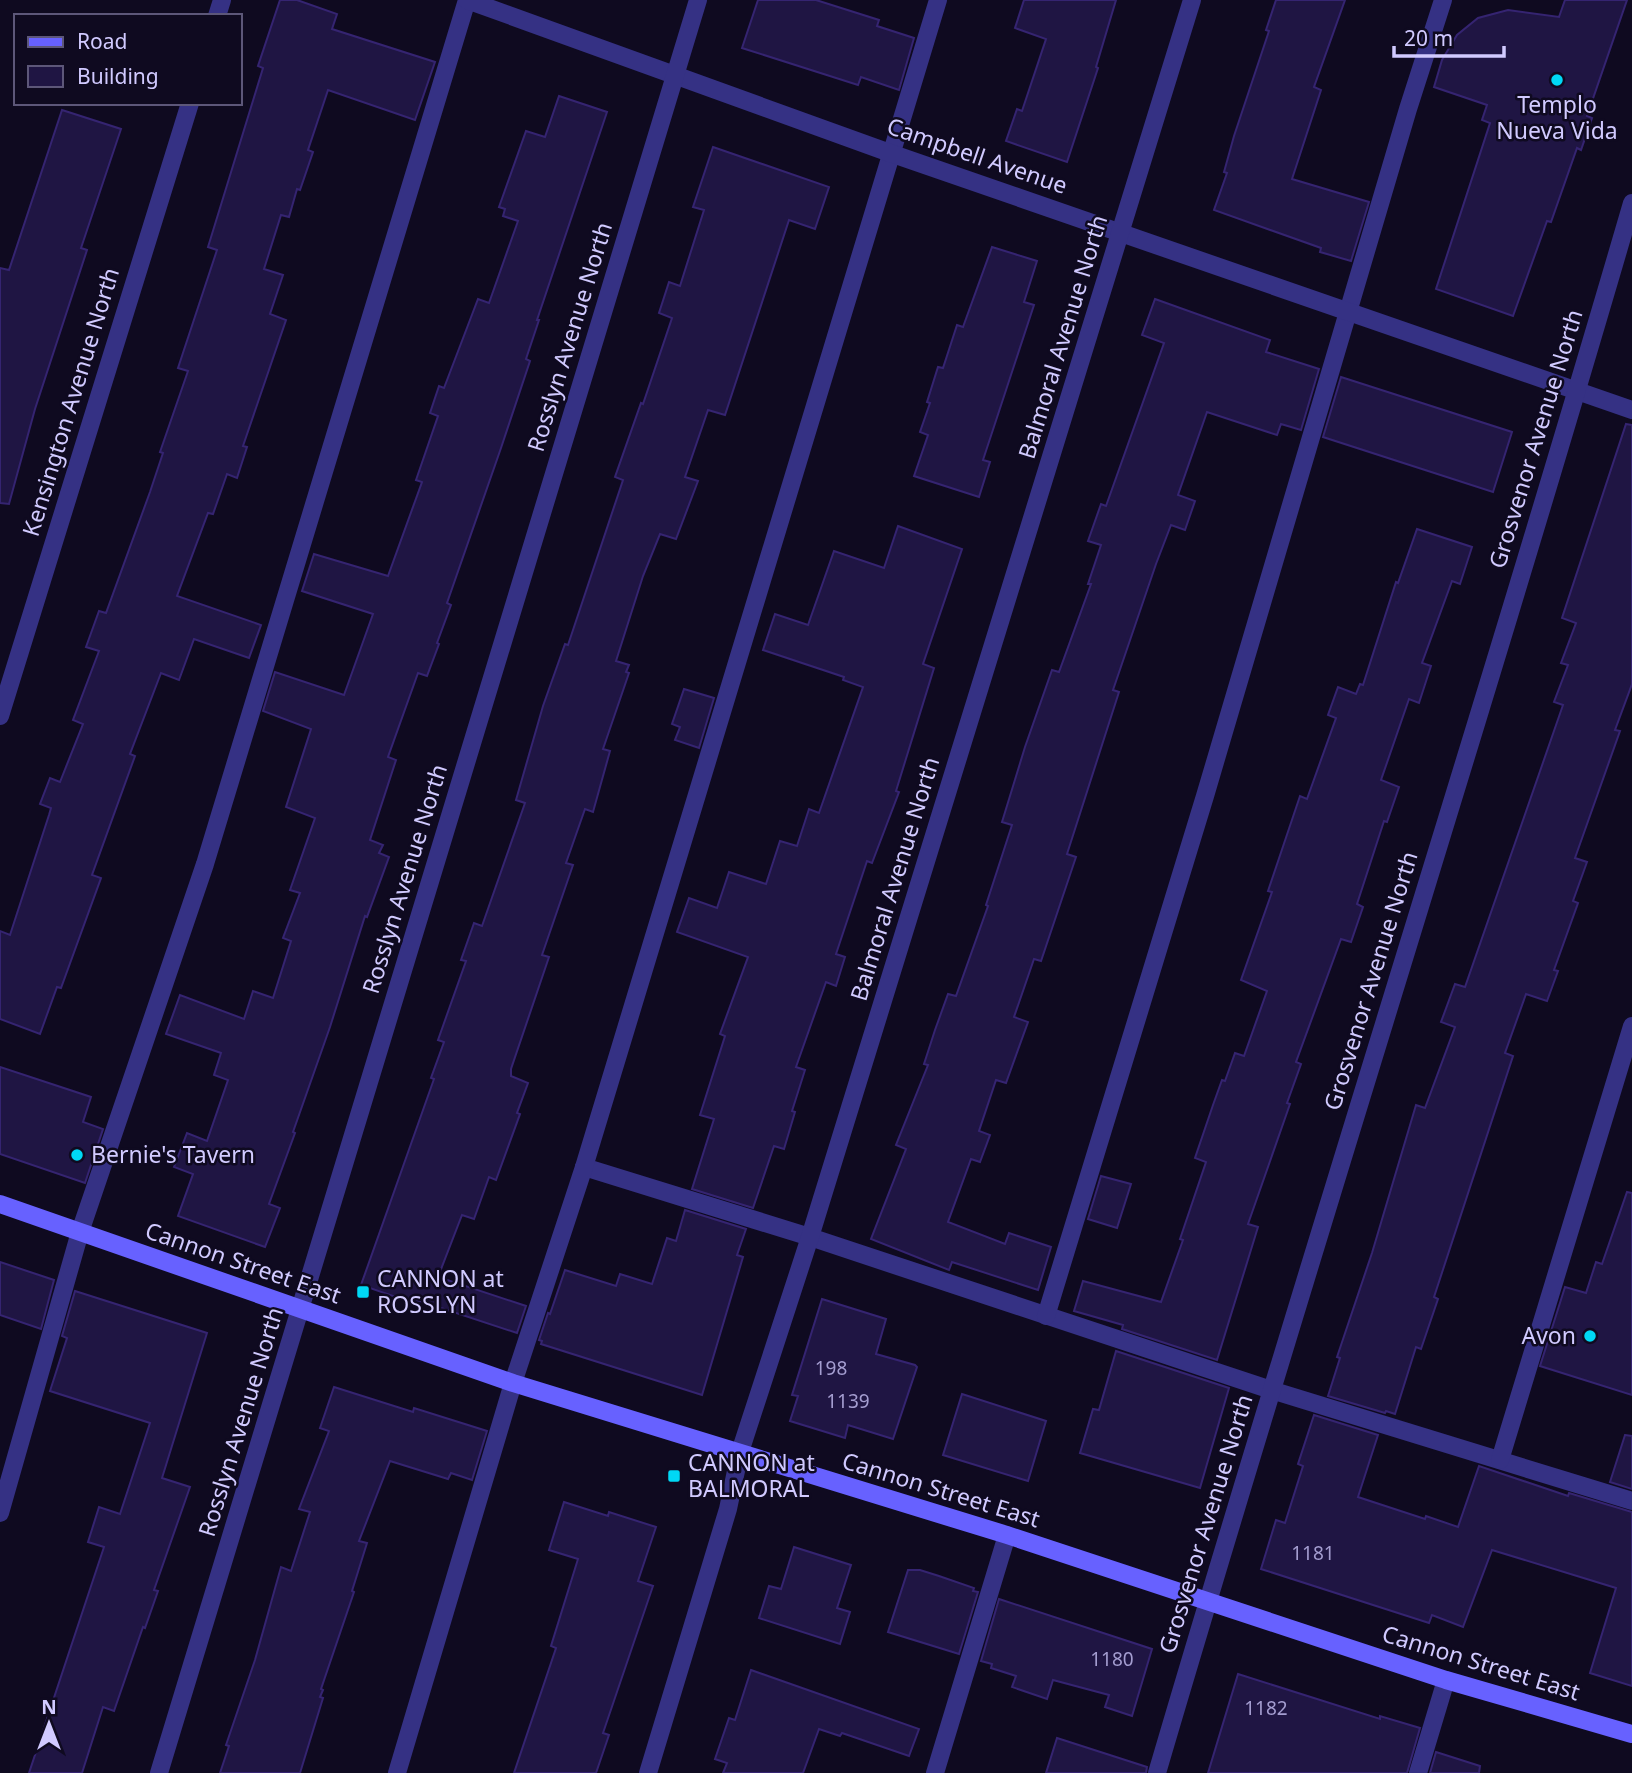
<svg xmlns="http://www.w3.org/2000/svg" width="1632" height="1773" viewBox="0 0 1632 1773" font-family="'Noto Sans',sans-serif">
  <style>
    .building { fill: #1f1543; stroke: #352471; stroke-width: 2 }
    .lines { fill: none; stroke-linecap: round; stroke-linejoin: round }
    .service { stroke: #353184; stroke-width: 18 }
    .minor { stroke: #353184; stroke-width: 18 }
    .secondary { stroke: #6761ff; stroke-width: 18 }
    .poi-dot { fill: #00d8f5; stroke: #0f0a20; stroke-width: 2.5 }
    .labels { text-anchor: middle; stroke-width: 5; stroke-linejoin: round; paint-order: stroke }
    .number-label { font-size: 19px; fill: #a49dd0 }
    .poi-label { font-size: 23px; fill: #d1caff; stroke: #0f0a20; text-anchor: start }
    .street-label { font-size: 23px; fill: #d1caff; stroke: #0f0a20 }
  </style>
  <rect width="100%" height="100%" fill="#0f0a20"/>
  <g class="building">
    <polygon points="280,0 297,0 337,14 332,29 435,62 415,120 328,90 308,150 313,152 300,190 297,189 289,217 281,215 264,269 283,275 270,314 286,320 243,446 247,447 237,478 227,474 213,514 208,513 177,596 261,625 249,658 194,639 179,680 161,673 130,754 135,756 92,875 101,878 61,988 57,987 40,1034 0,1019 0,931 10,935 49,815 51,808 40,804 50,778 60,782 83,724 73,720 99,651 86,647 99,611 106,613 150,492 163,453 160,452 188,371 178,368 217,250 208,247 263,68 258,66"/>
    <polygon points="758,0 816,0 879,20 877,26 914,38 899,90 861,77 858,85 742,48"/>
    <polygon points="1024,0 1116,0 1096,67 1098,68 1067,162 1006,141 1017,109 1022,111 1046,39 1015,28"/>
    <polygon points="1276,0 1345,0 1314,87 1321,90 1292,179 1369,202 1351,261 1320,252 1321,248 1214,210 1227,173 1224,172 1234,136 1269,31 1266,30"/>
    <polygon points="1565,0 1627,0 1587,116 1592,118 1581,150 1577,148 1551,222 1547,221 1513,316 1436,289 1490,123 1482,120 1487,105 1434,87 1442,60 1457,35 1478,18 1508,10 1559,17"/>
    <polygon points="559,96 607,112 537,320 539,320 526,359 530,361 501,448 447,603 451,605 437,643 439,644 427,676 418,673 388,757 396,760 370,840 383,845 379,853 389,857 367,917 365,916 330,1027 293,1132 295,1133 269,1204 280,1208 265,1247 178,1216 193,1174 174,1167 187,1133 207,1141 228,1080 214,1075 221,1053 166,1034 180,995 244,1019 253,991 273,998 291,941 283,938 300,893 290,890 315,818 286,807 311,729 263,711 275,672 344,695 373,614 302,591 314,554 388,576 422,482 416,480 438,416 430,413 439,386 444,388 478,299 489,303 518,221 503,216 505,209 499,207 526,131 545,137"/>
    <polygon points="62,110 121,129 81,248 87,250 35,409 9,504 0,503 0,268 9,270"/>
    <polygon points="713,147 829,187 815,229 789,220 725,415 708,410 685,477 698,481 676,539 660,534 643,576 616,661 629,665 626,672 629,673 603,749 610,751 593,812 585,809 566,863 573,865 542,955 549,957 511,1069 511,1076 528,1083 517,1113 520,1114 496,1180 489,1177 474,1219 462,1215 438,1277 526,1306 517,1333 417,1300 416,1304 361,1285 434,1079 431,1078 444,1042 438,1040 466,961 461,960 474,923 482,926 525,803 516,800 543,706 565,644 568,645 623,480 615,477 641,403 643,404 672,318 659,313 669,282 680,286 704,210 693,207"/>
    <polygon points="992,247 1037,261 1024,302 1034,305 983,460 990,462 979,497 914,476 928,435 920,432 930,403 927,402 938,367 943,368 957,325 963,327"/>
    <polygon points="1155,299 1270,340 1266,352 1319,369 1301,430 1281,424 1277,435 1207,412 1178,495 1195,501 1185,530 1171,525 1156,564 1113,690 1119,692 1067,854 1076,857 1041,961 1034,959 1014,1017 1028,1022 1006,1083 996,1080 979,1131 990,1135 980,1162 971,1159 948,1222 1005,1244 1009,1233 1051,1247 1038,1290 952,1262 949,1270 871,1239 906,1149 896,1145 928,1065 924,1064 935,1030 948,994 956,996 988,906 986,905 1012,825 1002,822 1025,747 1052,670 1059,672 1091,584 1088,584 1101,545 1088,541 1101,504 1106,506 1164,343 1142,335"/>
    <polygon points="1341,377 1512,432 1493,492 1323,437"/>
    <polygon points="1626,424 1632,425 1632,684 1615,730 1620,731 1575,858 1587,862 1573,901 1578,903 1554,970 1558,971 1547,1001 1526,994 1505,1053 1513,1056 1434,1297 1438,1299 1421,1349 1416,1347 1395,1414 1386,1411 1385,1413 1328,1396 1340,1358 1337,1357 1372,1253 1416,1105 1425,1108 1455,1027 1441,1022 1455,984 1465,987 1563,705 1554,702 1568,665 1561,663 1576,623 1562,618"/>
    <polygon points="898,526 962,549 923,664 934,668 896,791 899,792 872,863 867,861 836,954 845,957 836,986 826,982 796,1067 805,1070 792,1111 795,1112 784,1149 774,1146 753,1208 692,1189 714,1119 700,1115 725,1036 720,1034 748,957 677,932 689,898 717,908 729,872 766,884 780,841 797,846 809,809 819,813 863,687 843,680 844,677 763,650 775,614 808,625 834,551 884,568"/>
    <polygon points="1417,529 1472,547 1460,584 1452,581 1422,663 1431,666 1419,703 1409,699 1381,780 1399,787 1387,822 1384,821 1357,904 1363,907 1351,942 1341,939 1296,1062 1301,1064 1287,1103 1290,1104 1248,1224 1258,1227 1217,1360 1122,1329 1123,1325 1074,1311 1083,1281 1161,1302 1183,1240 1180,1239 1206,1162 1195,1158 1213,1105 1222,1080 1225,1081 1235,1053 1244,1056 1267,991 1241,980 1272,892 1268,891 1300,796 1307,799 1336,718 1328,715 1338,687 1356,694 1360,684 1363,685 1396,582 1398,583"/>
    <polygon points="684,689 714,698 699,748 675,740 680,727 672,724"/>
    <polygon points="0,1067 91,1097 83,1122 103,1129 85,1183 0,1154"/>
    <polygon points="1101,1176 1131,1184 1117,1228 1088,1219"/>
    <polygon points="1627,1192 1632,1193 1632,1395 1540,1366 1565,1287 1586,1293 1596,1262 1602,1264"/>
    <polygon points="685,1210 746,1229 737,1255 743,1257 702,1395 541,1344 542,1341 539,1340 548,1313 550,1314 565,1270 616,1286 620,1274 652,1284 667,1238 676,1241"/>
    <polygon points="0,1262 54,1280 41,1329 0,1315"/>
    <polygon points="75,1291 207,1333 162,1478 190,1487 154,1590 158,1591 145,1628 143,1627 114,1711 103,1707 82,1773 29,1773 104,1547 88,1542 99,1507 120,1514 150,1423 50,1391 67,1338 62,1336"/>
    <polygon points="822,1299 886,1319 876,1354 915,1365 917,1367 893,1439 848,1425 845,1438 790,1421 798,1396 792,1395"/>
    <polygon points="1116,1351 1229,1388 1200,1488 1080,1453 1093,1409 1099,1410"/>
    <polygon points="334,1387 413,1412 414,1408 487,1431 472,1480 451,1473 448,1479 390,1461 359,1541 367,1543 352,1591 354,1592 321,1689 323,1690 320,1697 323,1698 300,1773 220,1773 229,1746 226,1745 255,1660 281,1567 291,1571 310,1512 299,1509 329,1431 320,1428"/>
    <polygon points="962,1394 1046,1421 1028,1481 943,1455"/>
    <polygon points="1314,1415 1378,1435 1358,1497 1425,1519 1426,1516 1458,1527 1479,1466 1568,1496 1569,1493 1632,1512 1632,1686 1590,1673 1616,1588 1492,1550 1463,1627 1432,1615 1429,1623 1261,1569 1276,1520 1285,1523 1303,1466 1298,1464"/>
    <polygon points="1625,1435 1632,1436 1632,1489 1610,1482"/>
    <polygon points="564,1502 608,1516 609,1512 656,1527 638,1581 653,1586 603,1733 609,1735 596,1773 514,1773 556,1648 551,1646 578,1559 549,1550"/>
    <polygon points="794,1547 851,1565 837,1608 850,1612 840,1644 759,1618 769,1586 781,1589"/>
    <polygon points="908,1570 920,1570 939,1576 974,1588 973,1591 978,1592 959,1654 888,1632"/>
    <polygon points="999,1599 1152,1649 1132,1716 1105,1707 1109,1695 1053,1680 1047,1699 1012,1687 1016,1676 991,1668 992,1664 981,1661"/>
    <polygon points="751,1670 919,1729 909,1756 842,1733 840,1736 819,1729 803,1773 723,1773 727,1763 715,1759 729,1718 735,1720"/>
    <polygon points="1238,1674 1380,1719 1380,1716 1420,1728 1407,1773 1208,1773"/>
    <polygon points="1057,1738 1147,1767 1146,1773 1046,1773"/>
    <polygon points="1436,1752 1480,1766 1479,1773 1430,1773"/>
  </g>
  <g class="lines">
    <g class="service">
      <polyline points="584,1167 810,1237 1271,1390 1632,1501"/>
      <polyline points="1046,1316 1205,796 1408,109 1443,0"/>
      <polyline points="1500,1460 1632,1026"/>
      <polyline points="0,1513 80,1232 205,864 467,0"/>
      <polyline points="397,1773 513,1383 584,1167 938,0"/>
      <polyline points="935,1773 1007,1535"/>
      <polyline points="1418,1773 1446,1680"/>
    </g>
    <g class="minor">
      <polyline points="467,0 890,153 1632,410"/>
      <polyline points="217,16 222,0"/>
      <polyline points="0,716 190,103"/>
      <polyline points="159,1773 698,0"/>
      <polyline points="648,1773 728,1509 740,1452 810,1237 1192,0"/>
      <path d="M1157,1773c154,-524 322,-1045 475,-1570"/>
    </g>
    <polyline class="secondary" points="0,1204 513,1383 1007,1535 1446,1680 1632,1734"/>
  </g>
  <g class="poi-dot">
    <circle cx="1557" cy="80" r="7"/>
    <circle cx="77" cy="1155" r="7"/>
    <rect x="356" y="1285" width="14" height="14" rx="3.5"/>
    <circle cx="1590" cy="1336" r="7"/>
    <rect x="667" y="1469" width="14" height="14" rx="3.5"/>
  </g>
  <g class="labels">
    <g class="number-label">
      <text x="831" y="1375">198</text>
      <text x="848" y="1408">1139</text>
      <text x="1313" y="1560">1181</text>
      <text x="1112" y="1666">1180</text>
      <text x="1266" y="1715">1182</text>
    </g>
    <g class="poi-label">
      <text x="1557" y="113" text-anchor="middle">Templo<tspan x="1557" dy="26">Nueva Vida</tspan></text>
      <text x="91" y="1163">Bernie's Tavern</text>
      <text x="377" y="1287">CANNON at<tspan x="377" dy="26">ROSSLYN</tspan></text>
      <text x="1576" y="1344" text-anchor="end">Avon</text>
      <text x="688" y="1471">CANNON at<tspan x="688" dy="26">BALMORAL</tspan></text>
    </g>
    <g class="street-label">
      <text transform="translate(977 156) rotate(19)" y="8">Campbell Avenue</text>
      <text transform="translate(570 337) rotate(-73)" y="8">Rosslyn Avenue North</text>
      <text transform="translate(1063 337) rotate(-73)" y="8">Balmoral Avenue North</text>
      <text transform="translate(71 402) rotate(-73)" y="8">Kensington Avenue North</text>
      <text transform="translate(1536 439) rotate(-73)" y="8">Grosvenor Avenue North</text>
      <text transform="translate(405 879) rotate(-73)" y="8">Rosslyn Avenue North</text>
      <text transform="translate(895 879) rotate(-73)" y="8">Balmoral Avenue North</text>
      <text transform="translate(1371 981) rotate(-73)" y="8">Grosvenor Avenue North</text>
      <text transform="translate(243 1263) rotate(19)" y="8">Cannon Street East</text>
      <text transform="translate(241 1422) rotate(-73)" y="8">Rosslyn Avenue North</text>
      <text transform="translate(941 1490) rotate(17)" y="8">Cannon Street East</text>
      <text transform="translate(1206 1524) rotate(-73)" y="8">Grosvenor Avenue North</text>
      <text transform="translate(1481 1663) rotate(17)" y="8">Cannon Street East</text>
    </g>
  </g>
  <rect x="14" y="14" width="228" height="91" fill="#0f0a20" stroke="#5d5779" stroke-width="2"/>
  <rect x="28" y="37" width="35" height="10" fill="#6761ff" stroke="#5d5779" stroke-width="2"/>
  <text x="77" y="49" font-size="21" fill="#d1caff">Road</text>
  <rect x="28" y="66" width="35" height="21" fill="#1f1543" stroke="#5d5779" stroke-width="2"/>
  <text x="77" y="84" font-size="21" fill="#d1caff">Building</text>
  <g transform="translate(49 1724)" stroke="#0f0a20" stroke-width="5" paint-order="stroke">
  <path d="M0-5L12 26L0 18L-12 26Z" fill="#d1caff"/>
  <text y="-10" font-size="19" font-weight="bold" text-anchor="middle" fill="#d1caff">N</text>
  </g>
  <path d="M1394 46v10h110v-10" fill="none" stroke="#d1caff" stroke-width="3.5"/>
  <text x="1404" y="46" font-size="21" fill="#d1caff" stroke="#0f0a20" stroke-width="5" paint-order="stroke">20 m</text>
</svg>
